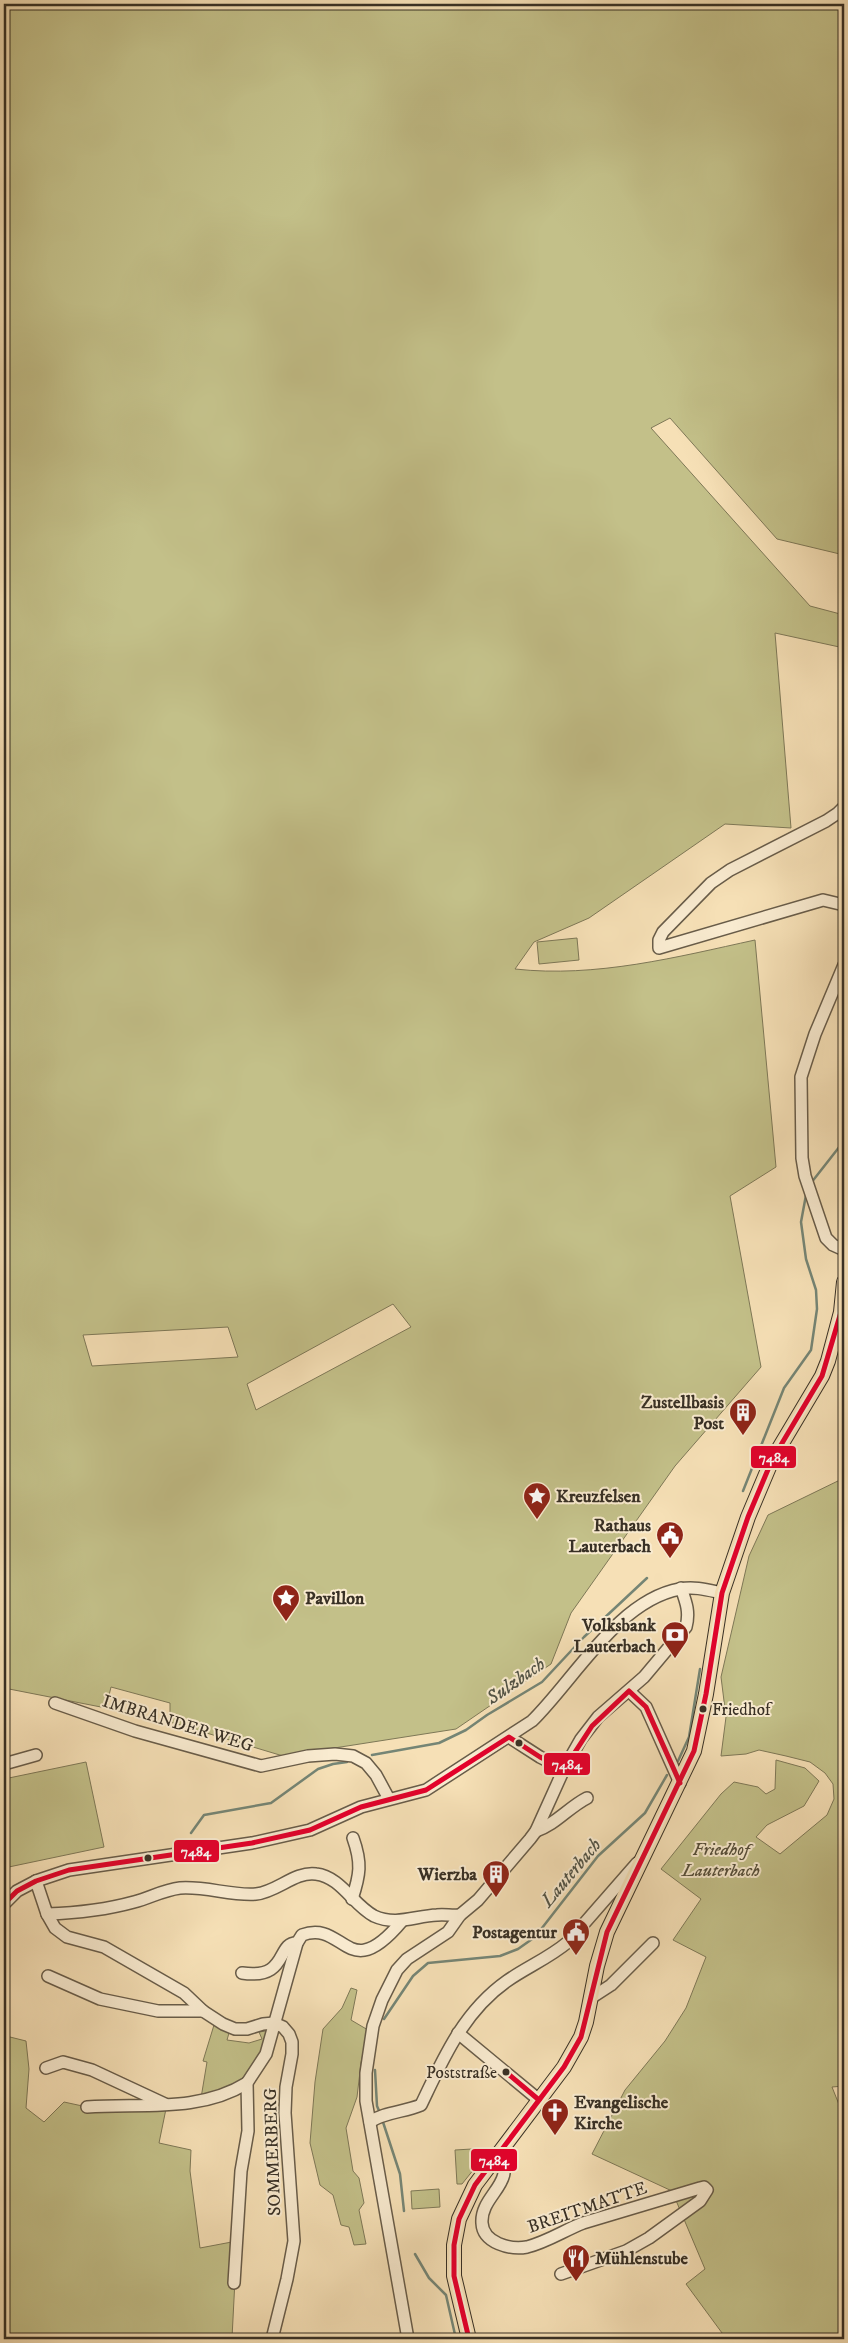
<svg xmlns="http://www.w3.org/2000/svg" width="848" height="2343" viewBox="0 0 848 2343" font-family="'IM FELL DW Pica',serif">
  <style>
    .green { fill: #c3c089; stroke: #7e7857; fill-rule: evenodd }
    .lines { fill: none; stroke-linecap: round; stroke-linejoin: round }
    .stream { stroke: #758575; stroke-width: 2.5 }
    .minor-casing { stroke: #685c49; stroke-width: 14 }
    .major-casing { stroke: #383025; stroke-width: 16 }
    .minor { stroke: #f9ebd0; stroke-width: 11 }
    .major { stroke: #f6e0b6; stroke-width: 14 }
    .bus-1-casing { stroke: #f9ebd0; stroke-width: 9 }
    .bus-1 { stroke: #e4002b; stroke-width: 5 }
    .bus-dot { fill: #383025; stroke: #f9ebd0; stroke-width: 2 }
    .labels { text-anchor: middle; stroke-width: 4; stroke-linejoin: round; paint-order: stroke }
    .bus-label { font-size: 17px; fill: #383025; stroke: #f9ebd0; text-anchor: start }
    .poi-label { font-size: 18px; font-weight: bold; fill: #383025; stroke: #f9ebd0; text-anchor: end }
    .street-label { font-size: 18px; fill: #383025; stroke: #f9ebd0 }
    .park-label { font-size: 18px; font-style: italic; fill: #544d39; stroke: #f9ebd0 }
    .water-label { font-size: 19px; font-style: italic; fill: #515346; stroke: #f9ebd0 }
    .line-badge { stroke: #f9ebd0; stroke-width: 2 }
    .badge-label { font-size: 14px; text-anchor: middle; font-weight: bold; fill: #fff }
  </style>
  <rect width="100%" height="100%" fill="#f6e0b6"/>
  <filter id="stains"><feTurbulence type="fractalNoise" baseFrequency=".004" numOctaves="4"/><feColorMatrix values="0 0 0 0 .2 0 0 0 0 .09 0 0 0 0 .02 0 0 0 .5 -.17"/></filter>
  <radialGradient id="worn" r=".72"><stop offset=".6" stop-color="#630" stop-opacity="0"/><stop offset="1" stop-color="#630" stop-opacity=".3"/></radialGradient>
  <g class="green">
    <path d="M4,4h840v551l-67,-16 -107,-121 -19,10 159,178 34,9v33l-69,-15 16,195 -66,-4 -136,94 -55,24 -19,27c81,9 162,-12 240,-29l21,227 -46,29 31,171 -86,99 -104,147 -20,51 -95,65 -173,27 -113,-34v-19l-59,-16 -5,21 -102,-20zM393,1304l18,23 -155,83 -9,-26zM228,1327l10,30 -146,9 -9,-31z"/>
    <polygon points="577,938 579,960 539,964 537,942"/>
    <polygon points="844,1478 844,2086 832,2087 844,2117 844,2339 723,2339 725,2337 686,2284 705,2269 672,2191 592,2154 625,2090 665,2041 686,2008 706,1957 673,1940 701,1899 661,1869 721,1794 734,1782 758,1787 766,1794 775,1789 776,1760 805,1768 819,1781 804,1806 767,1825 756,1837 780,1854 827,1815 834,1799 833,1784 825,1773 810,1762 786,1756 759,1750 746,1754 721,1756 726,1717 721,1677 749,1556 768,1515"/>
    <polygon points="86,1762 104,1847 4,1868 4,1779"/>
    <polygon points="4,1946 6,1950 6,2036 26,2041 29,2069 26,2108 44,2122 64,2102 87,2107 167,2104 159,2143 191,2150 190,2171 200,2248 237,2241 232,2338 263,2339 16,2339 14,2336 4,2339"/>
    <polygon points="351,1988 357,1990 351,2020 368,2030 361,2063 357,2097 346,2128 353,2171 359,2178 364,2203 359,2210 366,2244 354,2245 349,2227 341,2225 333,2195 320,2185 310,2143 315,2082 323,2029 342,2008"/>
    <polygon points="214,2025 229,2033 227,2040 249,2043 262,2039 259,2032 266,2031 266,2044 243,2084 201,2098 207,2062 203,2061"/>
    <polygon points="472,2149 474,2169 462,2184 457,2184 455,2150"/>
    <polygon points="439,2189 440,2207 412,2209 411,2191"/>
  </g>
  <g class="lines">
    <g class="stream">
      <polyline points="844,1042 840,1062 844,1084"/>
      <polyline points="811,1183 840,1146 844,1132"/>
      <polyline points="743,1491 784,1388 811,1350 817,1309 816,1290 806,1259 801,1222 806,1195"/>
      <polyline points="372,1755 439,1743 466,1730 487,1715 542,1682 584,1637 647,1578"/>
      <polyline points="678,1761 689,1737 700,1669"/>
      <polyline points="191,1833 204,1815 271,1803 318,1769 333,1764 347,1762"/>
      <polyline points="384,2019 413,1976 428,1963 500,1956 518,1949 535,1937 598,1856 645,1813 667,1775"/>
      <polyline points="375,2070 377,2106 380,2113"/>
      <polyline points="382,2119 400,2174 404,2211"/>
      <polyline points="415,2254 429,2278 446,2295 456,2339"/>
    </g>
    <g class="minor-casing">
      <g id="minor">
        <polyline points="844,807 838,813 826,821 730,870 711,883 663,932 659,940 659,948 823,900 844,905"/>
        <polyline points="844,965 815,1034 801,1077 802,1158 805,1176 826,1238 833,1245 844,1250"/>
        <polyline points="834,1346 844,1338"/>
        <polyline points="629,1691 646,1707 680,1783"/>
        <polyline points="55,1703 135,1731 261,1766 308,1756 335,1754 353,1756 366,1763 376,1775 389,1799"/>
        <polyline points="509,1737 540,1757 564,1769"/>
        <polyline points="4,1764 36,1755"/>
        <path d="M536,1831c19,-6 33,-24 51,-33"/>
        <path d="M36,1881l11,33c30,-1 58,-4 87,-12 16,-4 29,-12 46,-14 26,-2 51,8 76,6 21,-2 39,-23 60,-20 25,3 37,31 58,42 22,10 41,0 63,-1 8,-1 15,1 23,0"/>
        <path d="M352,1899c8,-24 10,-36 1,-61"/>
        <path d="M4,1904l13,-13 19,-10 33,-11 183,-27 58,-13 51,-23 65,-17 106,-69c42,-41 86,-121 148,-132 14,-3 28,1 42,4"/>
        <polyline points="47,1914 55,1928 67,1937 104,1947 184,1993 203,2011 223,2024 235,2029 247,2029 263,2024 274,2023 283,2027 289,2034 292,2042 292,2054 286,2087 285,2113 294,2241 287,2279 272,2339"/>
        <path d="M242,1973c47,7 34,-31 55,-30"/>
        <polyline points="48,1976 100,1999 158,2011 203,2011"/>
        <polyline points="591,1998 611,1985 653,1943"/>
        <polyline points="458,2033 539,2100"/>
        <polyline points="46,2068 63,2062 92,2070 165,2104"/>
        <path d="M87,2107c53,-4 112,6 160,-24"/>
        <path d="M370,2122c14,-10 35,-10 51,-17 22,-46 42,-93 86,-124 20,-14 42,-23 61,-39l69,-79"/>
        <path d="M498,2154c21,28 -18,41 -16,69 1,20 28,27 45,24 20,-5 38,-17 56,-24 39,-12 78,-23 117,-35l4,-1 3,3 -7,11 -51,37 -23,13 -65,23"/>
        <path d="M234,2283l7,-112 7,-40 -1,-48 19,-29 31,-111 5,-8c43,-16 45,52 100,-14"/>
        <path d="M408,2339l-42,-238v-28l7,-47 9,-26 15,-30 10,-11 41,-27 12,-17 18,-15 52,-61 6,-8 28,-62 17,-30 17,-22 46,-40 42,-50c4,-15 0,-25 -5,-39"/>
      </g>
    </g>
    <g class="major-casing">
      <polyline id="major" points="469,2339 454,2276 454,2245 459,2219 475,2185 564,2067 581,2037 586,2022 597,1966 607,1932 694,1751 706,1694 722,1593 748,1517 772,1460 822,1376 828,1361 841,1312 844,1282"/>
    </g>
    <use href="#minor" class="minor"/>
    <use href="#major" class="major"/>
    <g class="bus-1-casing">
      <g id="bus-1">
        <polyline points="4,1904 17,1891 36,1881 69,1870 252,1843 310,1830 361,1807 426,1790 509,1737 540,1757 564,1769 592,1726 629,1691 646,1707 680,1783"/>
        <polyline points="506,2072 539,2100"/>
        <polyline points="469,2339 454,2276 454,2245 459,2219 475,2185 564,2067 581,2037 607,1932 694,1751 706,1694 722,1593 748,1517 772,1460 822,1376 841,1312 844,1282"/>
      </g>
    </g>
    <use href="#bus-1" class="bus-1"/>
  </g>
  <defs>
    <g id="building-pin" transform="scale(1.4375)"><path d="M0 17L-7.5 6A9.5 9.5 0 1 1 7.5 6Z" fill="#8f2418" stroke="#f9ebd0"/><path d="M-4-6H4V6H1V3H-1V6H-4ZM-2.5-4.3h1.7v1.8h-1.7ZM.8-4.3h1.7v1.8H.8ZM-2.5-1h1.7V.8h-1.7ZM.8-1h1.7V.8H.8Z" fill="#fff"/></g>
    <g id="sight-pin" transform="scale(1.4375)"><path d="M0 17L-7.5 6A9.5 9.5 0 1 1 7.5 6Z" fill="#8f2418" stroke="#f9ebd0"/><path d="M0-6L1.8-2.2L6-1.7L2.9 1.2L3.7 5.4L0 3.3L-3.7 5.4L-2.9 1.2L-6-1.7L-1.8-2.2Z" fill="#fff"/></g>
    <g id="civic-pin" transform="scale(1.4375)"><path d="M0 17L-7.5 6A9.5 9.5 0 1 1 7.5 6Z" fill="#8f2418" stroke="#f9ebd0"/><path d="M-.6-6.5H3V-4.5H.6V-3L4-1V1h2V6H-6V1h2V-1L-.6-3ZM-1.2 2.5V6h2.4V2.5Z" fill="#fff"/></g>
    <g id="bank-pin" transform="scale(1.4375)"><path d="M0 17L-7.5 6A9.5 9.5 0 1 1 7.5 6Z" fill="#8f2418" stroke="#f9ebd0"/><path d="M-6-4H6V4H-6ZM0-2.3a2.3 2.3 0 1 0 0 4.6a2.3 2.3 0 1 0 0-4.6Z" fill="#fff"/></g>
    <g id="church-pin" transform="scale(1.4375)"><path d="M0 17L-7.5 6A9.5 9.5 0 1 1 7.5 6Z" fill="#8f2418" stroke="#f9ebd0"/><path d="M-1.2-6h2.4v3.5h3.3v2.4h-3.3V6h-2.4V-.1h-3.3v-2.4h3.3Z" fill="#fff"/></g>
    <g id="restaurant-pin" transform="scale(1.4375)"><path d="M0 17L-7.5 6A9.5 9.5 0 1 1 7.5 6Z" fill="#8f2418" stroke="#f9ebd0"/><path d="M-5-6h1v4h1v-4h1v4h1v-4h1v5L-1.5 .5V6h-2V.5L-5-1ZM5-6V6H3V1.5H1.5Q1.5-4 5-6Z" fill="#fff"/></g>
  </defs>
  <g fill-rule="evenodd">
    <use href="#building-pin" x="743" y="1412"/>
    <use href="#sight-pin" x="537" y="1496"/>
    <use href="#civic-pin" x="670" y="1535"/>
    <use href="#sight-pin" x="286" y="1598"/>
    <use href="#bank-pin" x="675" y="1635"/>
    <use href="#building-pin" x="496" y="1874"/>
    <use href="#civic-pin" x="576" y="1932"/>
    <use href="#church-pin" x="555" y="2112"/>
    <use href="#restaurant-pin" x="576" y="2258"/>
  </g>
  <g class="bus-dot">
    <circle cx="703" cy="1709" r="4.5"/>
    <circle cx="519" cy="1743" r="4.5"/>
    <circle cx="148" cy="1858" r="4.5"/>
    <circle cx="506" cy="2072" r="4.5"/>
  </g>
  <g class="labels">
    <g class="bus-label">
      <text x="712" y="1715">Friedhof</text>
      <text x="497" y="2078" text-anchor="end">Poststraße</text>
    </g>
    <g class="poi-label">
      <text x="724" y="1408">Zustellbasis<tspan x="724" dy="21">Post</tspan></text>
      <text x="556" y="1502" text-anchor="start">Kreuzfelsen</text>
      <text x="651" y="1531">Rathaus<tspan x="651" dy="21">Lauterbach</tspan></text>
      <text x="305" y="1604" text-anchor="start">Pavillon</text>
      <text x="656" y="1631">Volksbank<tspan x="656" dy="21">Lauterbach</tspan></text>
      <text x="477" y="1880">Wierzba</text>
      <text x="557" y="1938">Postagentur</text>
      <text x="574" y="2108" text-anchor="start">Evangelische<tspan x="574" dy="21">Kirche</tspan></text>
      <text x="595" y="2264" text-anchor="start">Mühlenstube</text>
    </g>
    <g class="street-label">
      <text transform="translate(178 1723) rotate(17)" y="6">IMBRANDER WEG</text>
      <text transform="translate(272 2152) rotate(-92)" y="6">SOMMERBERG</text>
      <text transform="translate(587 2207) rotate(-19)" y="6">BREITMATTE</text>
    </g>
    <g class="park-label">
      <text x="721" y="1855">Friedhof<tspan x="721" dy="21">Lauterbach</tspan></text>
    </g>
    <g class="water-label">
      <text transform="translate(515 1680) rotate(-35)" y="7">Sulzbach</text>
      <text transform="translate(570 1872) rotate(-50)" y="7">Lauterbach</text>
    </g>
  </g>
  <g class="line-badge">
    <rect x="750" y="1445" width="47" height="24" rx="5" fill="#e4002b"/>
    <rect x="543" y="1752" width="48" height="24" rx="5" fill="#e4002b"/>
    <rect x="173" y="1839" width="47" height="24" rx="5" fill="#e4002b"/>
    <rect x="470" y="2148" width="48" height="24" rx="5" fill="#e4002b"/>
  </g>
  <g class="badge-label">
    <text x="774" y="1462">7484</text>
    <text x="567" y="1769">7484</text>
    <text x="196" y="1856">7484</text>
    <text x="494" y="2165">7484</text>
  </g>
  <rect width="848" height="2343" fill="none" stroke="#f6e0b6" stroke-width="20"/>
  <rect x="5" y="5" width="838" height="2333" fill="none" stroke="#383025" stroke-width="2.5"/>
  <rect x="10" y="10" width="828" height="2323" fill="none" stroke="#383025"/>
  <rect width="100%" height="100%" filter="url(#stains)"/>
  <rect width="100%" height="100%" fill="url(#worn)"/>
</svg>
